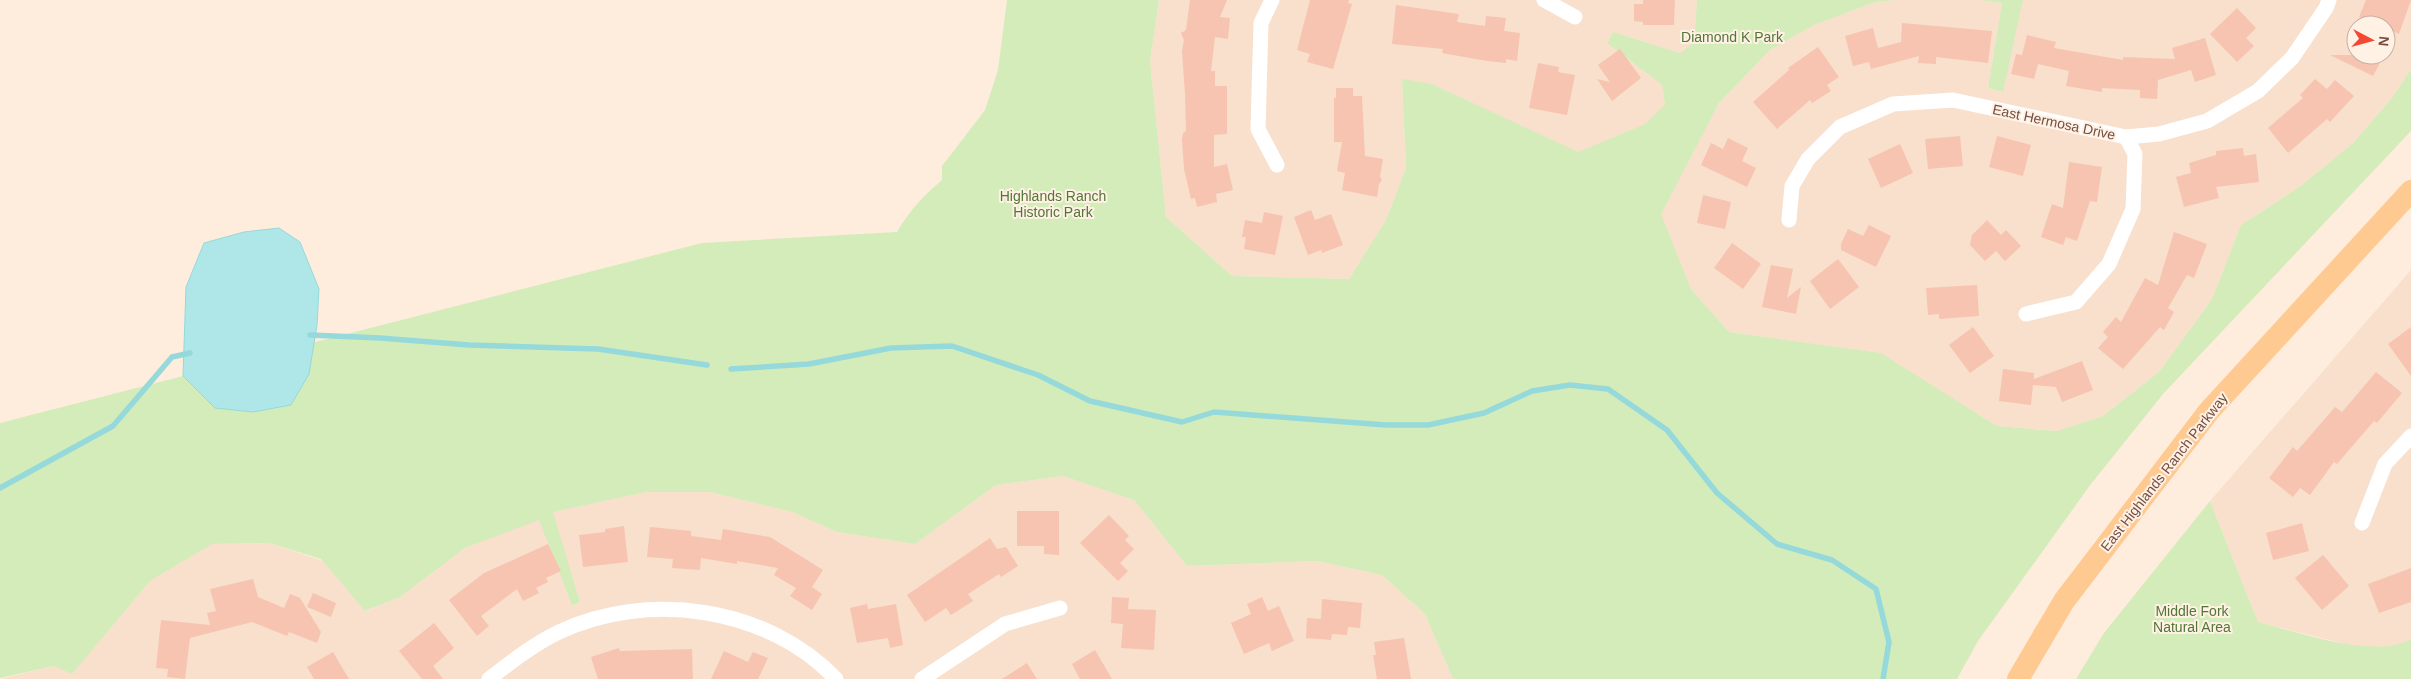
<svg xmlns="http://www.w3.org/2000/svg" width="2411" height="679" viewBox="0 0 2411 679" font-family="Arial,sans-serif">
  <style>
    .residential { fill: #f8e0cd; fill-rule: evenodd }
    .green { fill: #d4ecba }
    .water { fill: #afe7e9; stroke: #95d9db }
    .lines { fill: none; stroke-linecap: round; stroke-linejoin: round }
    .stream { stroke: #95d9db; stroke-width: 5.5 }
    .building { fill: #f6c4b1 }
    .street { stroke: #fff; stroke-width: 15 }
    .primary { stroke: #ffc992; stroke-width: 22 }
    .labels { text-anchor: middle; stroke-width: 4; stroke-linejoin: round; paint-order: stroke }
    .park-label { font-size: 14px; fill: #527638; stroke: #fff1e4 }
    .street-label { font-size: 14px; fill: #754f43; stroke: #fff1e4 }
  </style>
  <rect width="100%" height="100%" fill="#feeddc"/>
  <g class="residential">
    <polygon points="1159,0 1697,0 1694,42 1680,53 1613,32 1607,43 1662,85 1665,104 1645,124 1578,153 1432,84 1402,80 1406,168 1386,220 1349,279 1232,276 1166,217 1150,61"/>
    <path d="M1897,0h82l23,3 -14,85 14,4 21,-92h388v69l-19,29 -39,45 -51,42 -61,40 -29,74 -52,72 -57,45 -45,15 -61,-5 -117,-73 -151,-21 -38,-43 -31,-75 59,-111 51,-53 44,-25 61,-23zM2356,25h30v30h-30z"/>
    <polygon points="2411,270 2411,639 2401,645 2361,648 2258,622 2210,501"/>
    <polygon points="1063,476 1134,500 1187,566 1317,561 1382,575 1425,614 1453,679 0,679 54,666 72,673 150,581 211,544 269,543 323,561 366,611 400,597 465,548 539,519 572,606 580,602 552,512 646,492 710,492 792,512 837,532 915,544 996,485"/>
  </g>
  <g class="green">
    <path d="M1007,0h152l-9,61 16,156 66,59 117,3 37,-59 20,-52 -4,-89 30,5 146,68 67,-28 20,-20 -3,-19 -55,-42 6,-11 67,21 14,-11 3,-42h200l-22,2 -61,23 -44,25 -51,53 -58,111 30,75 38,43 152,21 116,73 60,5 46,-15 57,-45 52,-72 29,-74 61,-40 51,-42 39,-45 19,-29v62l-248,263 -72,90 -113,157 -21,38h-504l-28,-65 -43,-39 -65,-14 -130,5 -53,-66 -71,-24 -67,9 -81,59 -78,-12 -45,-20 -82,-20h-64l-93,20 27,90 -8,4 -33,-86 -74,28 -65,49 -35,14 -44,-52 -52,-16 -57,1 -62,37 -78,93 -18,-8 -54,12v-255l702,-180 195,-11c12,-21 27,-37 45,-52v-14l43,-56 13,-40z"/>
    <polygon points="1979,0 2023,0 2003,92 1988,88 2002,3"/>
    <path d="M2210,501l48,121c41,10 115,38 153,17v40h-335l28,-46z"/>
  </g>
  <polygon class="water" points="279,228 300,242 319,289 317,325 309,374 291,405 253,412 215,408 183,376 186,287 204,243 244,232"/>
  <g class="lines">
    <g class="stream">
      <polyline points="310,335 380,338 469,345 598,349 707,365"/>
      <polyline points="731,369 809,364 891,348 952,346 1038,375 1090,401 1182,422 1214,412 1386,425 1428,425 1484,413 1532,391 1570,385 1608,389 1667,430 1717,493 1777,544 1832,560 1876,589 1889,642 1883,679"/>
      <polyline points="0,488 113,426 172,357 190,353"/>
    </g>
  </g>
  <g class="building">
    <polygon points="1190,0 1227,0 1220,17 1230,18 1228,39 1215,37 1211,71 1215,71 1215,86 1227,86 1227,134 1214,135 1214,167 1227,164 1233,190 1216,194 1217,202 1197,207 1195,198 1191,199 1184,169 1182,140 1183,133 1186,131 1185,94 1182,51 1184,40 1181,33 1186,30"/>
    <polygon points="1310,0 1349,0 1348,3 1352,4 1333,69 1307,62 1310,54 1297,50"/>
    <polygon points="1643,0 1675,0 1674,25 1643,25 1643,22 1634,21 1634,4 1643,4"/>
    <polygon points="2366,0 2411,0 2399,34 2386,28 2386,25 2378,25 2359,17"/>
    <polygon points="1396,5 1459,14 1457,22 1485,26 1486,16 1506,18 1504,31 1520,33 1517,61 1506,59 1506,63 1487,61 1442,53 1443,49 1392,44"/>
    <polygon points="2237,8 2256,28 2246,38 2254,46 2237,62 2210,34"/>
    <polygon points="1902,23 1992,31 1988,63 1936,57 1936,64 1918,63 1919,56 1871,69 1869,62 1853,66 1845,36 1873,28 1878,48 1901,42"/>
    <polygon points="2027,35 2056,42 2054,48 2123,60 2123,57 2175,59 2172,48 2205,38 2216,75 2195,82 2191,70 2158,80 2157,99 2140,98 2140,90 2102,88 2102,92 2066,86 2069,71 2038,64 2034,79 2011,74 2016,54 2022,55"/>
    <polygon points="1818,47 1839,77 1827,85 1831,91 1812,103 1810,100 1777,129 1753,102 1789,70 1788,68"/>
    <polygon points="1620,49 1641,78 1612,101 1597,79 1610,82 1598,65"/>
    <polygon points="2330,55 2384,55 2373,76"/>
    <polygon points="1538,63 1559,67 1558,72 1575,75 1567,115 1529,108"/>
    <polygon points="2315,79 2327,89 2335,80 2354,96 2330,122 2327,119 2288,153 2268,128 2303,98 2300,95"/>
    <polygon points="1336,88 1353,88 1353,96 1362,96 1365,156 1383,159 1380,177 1382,180 1379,184 1377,197 1342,190 1345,173 1337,171 1342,142 1334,142 1334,98 1336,98"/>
    <polygon points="1960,136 1963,166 1928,169 1925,139"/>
    <polygon points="1997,136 2031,145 2023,176 1989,167"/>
    <polygon points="1728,138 1748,148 1742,161 1756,168 1747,187 1701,165 1711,143 1723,149"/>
    <polygon points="1900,144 1913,173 1881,188 1868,159"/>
    <polygon points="2243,148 2244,156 2256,154 2259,182 2216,187 2219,198 2184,207 2176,177 2191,173 2189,163 2216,155 2216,151"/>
    <polygon points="2069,162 2102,167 2097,202 2090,201 2077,241 2066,237 2063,245 2041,237 2052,204 2063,208"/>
    <polygon points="1703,195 1731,202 1725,229 1697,223"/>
    <polygon points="1311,210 1315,220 1331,214 1343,245 1322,253 1321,250 1308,255 1294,217"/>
    <polygon points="1264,212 1283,216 1275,255 1244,249 1246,237 1242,237 1245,220 1262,223"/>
    <polygon points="1987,220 2001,235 2006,230 2021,246 2005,261 1996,251 1985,261 1970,245 1972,235"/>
    <polygon points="1869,225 1891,236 1876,267 1841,250 1841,244 1848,229 1863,236"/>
    <polygon points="2174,232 2207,244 2194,278 2187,275 2168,308 2174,312 2164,330 2160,327 2123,369 2098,348 2108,337 2103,332 2116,317 2121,322 2145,278 2158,285"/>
    <polygon points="1732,243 1761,264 1743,289 1714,268"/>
    <polygon points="1838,259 1859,287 1830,309 1810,281"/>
    <polygon points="1771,265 1793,269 1787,298 1801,287 1796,314 1762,307"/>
    <polygon points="1977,285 1979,316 1939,319 1939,314 1928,315 1926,288"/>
    <polygon points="1973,327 1994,356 1970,373 1949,345"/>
    <polygon points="2411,327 2411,376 2388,344"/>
    <polygon points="2082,361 2093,390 2062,402 2056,387 2033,385 2031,405 1999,401 2003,369 2034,373 2034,379"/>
    <polygon points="2376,372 2402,393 2377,423 2374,421 2337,464 2334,462 2310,495 2300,488 2293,497 2269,478 2293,447 2297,451 2335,407 2342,412"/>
    <polygon points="1017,511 1059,511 1059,555 1044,554 1044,546 1017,546"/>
    <polygon points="1109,515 1129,536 1125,540 1134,549 1120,563 1128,571 1118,581 1080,543"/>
    <polygon points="2302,523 2309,551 2273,560 2266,533"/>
    <polygon points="624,526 628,562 583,567 579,535 605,532 605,529"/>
    <polygon points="650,527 691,531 691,536 721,540 723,529 770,537 823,570 812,587 822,594 812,610 790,596 796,588 774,575 778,568 737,561 737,564 701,558 700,570 672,568 673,559 647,557"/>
    <polygon points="990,538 997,549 1006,547 1018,566 1001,577 999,574 968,594 973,601 951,615 946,608 925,622 907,595"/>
    <polygon points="548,544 561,571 546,578 548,582 536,588 539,593 523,601 517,589 481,616 489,626 477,636 449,600 484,573"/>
    <polygon points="2323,555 2349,586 2322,610 2295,578"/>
    <polygon points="2411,568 2411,602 2379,613 2368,584"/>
    <polygon points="253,579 258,597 284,608 290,594 300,598 321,632 317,643 289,632 287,636 252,622 190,638 185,679 167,677 168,669 156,668 161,620 210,625 207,613 216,611 210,589"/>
    <polygon points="313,593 336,603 331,617 307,607"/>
    <polygon points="1112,597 1129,598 1128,609 1156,610 1154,650 1121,648 1123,624 1111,623"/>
    <polygon points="1262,597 1268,611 1279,606 1294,641 1272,651 1269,643 1244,654 1231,623 1251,614 1247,604"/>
    <polygon points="1322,599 1362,603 1360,628 1348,627 1347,635 1332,634 1331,640 1306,638 1307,618 1321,619"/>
    <polygon points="867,604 868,609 896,604 903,645 890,648 888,638 857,643 850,608"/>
    <polygon points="434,623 454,648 433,666 443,679 422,679 399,651"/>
    <polygon points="1404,638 1411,679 1377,679 1373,655 1376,655 1374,642"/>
    <polygon points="619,648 620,651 692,649 693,679 598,679 591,657"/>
    <polygon points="1095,650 1112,679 1080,679 1072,664"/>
    <polygon points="724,651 748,662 753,652 768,658 758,679 711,679"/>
    <polygon points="333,652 349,679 314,679 307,667"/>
    <polygon points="1027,663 1037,679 1002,679"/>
  </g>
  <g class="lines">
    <g class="street">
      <polyline points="1272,0 1261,23 1258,129 1277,165"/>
      <polyline points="1544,0 1575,17"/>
      <polyline points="1789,220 1792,186 1808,159 1840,127 1893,104 1953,100 2126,137 2159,134 2207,121 2258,91 2292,58 2326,8 2329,0"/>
      <polyline points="2026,314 2076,302 2109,264 2133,209 2135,154 2126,137"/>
      <polyline points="2362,523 2385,464 2411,436"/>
      <path d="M489,679c22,-17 45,-35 70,-47 89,-42 209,-25 277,47"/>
      <polyline points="922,679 1005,624 1060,608"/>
    </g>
    <polyline class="primary" points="2018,679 2064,601 2209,411 2411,191"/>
  </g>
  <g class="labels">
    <g class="park-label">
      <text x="1732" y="42">Diamond K Park</text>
      <text x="1053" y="201">Highlands Ranch<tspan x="1053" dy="16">Historic Park</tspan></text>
      <text x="2192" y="616">Middle Fork<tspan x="2192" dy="16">Natural Area</tspan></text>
    </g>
    <g class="street-label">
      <text transform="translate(2054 122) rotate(12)" y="5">East Hermosa Drive</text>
      <text transform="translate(2164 472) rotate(-52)" y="5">East Highlands Ranch Parkway</text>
    </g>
  </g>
  <g transform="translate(2371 40) rotate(96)"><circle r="24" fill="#fff1e4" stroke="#c8b0a4"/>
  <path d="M0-4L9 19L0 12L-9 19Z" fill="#f54834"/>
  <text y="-8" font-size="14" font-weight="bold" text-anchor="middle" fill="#754f43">N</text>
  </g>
</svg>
